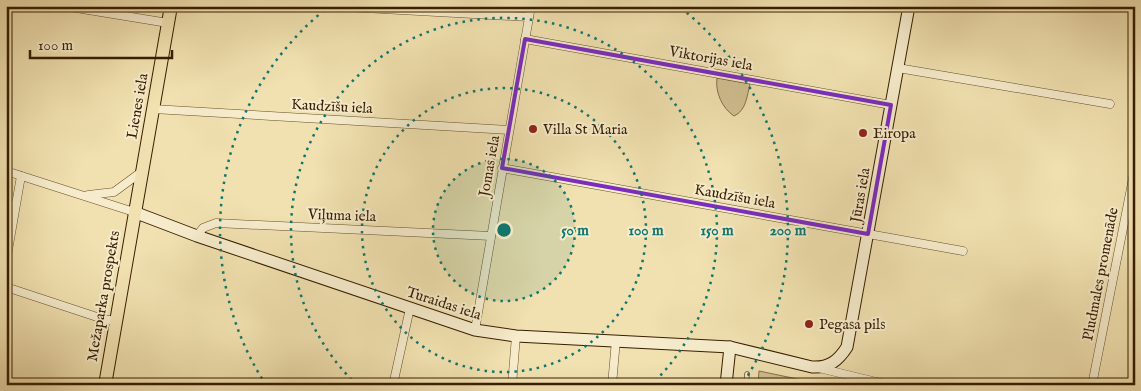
<svg xmlns="http://www.w3.org/2000/svg" width="1141" height="391" viewBox="0 0 1141 391" font-family="'IM FELL English',serif">
  <style>
    .green { fill: #d2c092; stroke: #856f49 }
    .lines { fill: none; stroke-linecap: round; stroke-linejoin: round }
    .lane-casing { stroke: #664f2c; stroke-width: 5.5 }
    .street-casing { stroke: #664f2c; stroke-width: 9 }
    .secondary-casing { stroke: #381e00; stroke-width: 13 }
    .primary-casing { stroke: #381e00; stroke-width: 14 }
    .lane { stroke: #f6eccc; stroke-width: 4 }
    .street { stroke: #f6eccc; stroke-width: 8 }
    .secondary { stroke: #f6eccc; stroke-width: 11 }
    .primary { stroke: #f1e1b0; stroke-width: 12 }
    .rail { stroke: #381e00; stroke-width: 3; stroke-dasharray: 9 9; stroke-linecap: butt }
    .marked { fill: none; stroke: #7b2cbf; stroke-width: 4; stroke-linejoin: round }
    .ring { fill: none; stroke: #0f766e; stroke-width: 2.5; stroke-dasharray: 2.5 5 }
    .poi-dot { fill: #8f2418; stroke: #f6eccc; stroke-width: 2 }
    .labels { text-anchor: middle; stroke-width: 4; stroke-linejoin: round; paint-order: stroke }
    .street-label { font-size: 15px; fill: #381e00; stroke: #f6eccc }
    .poi-label { font-size: 15px; fill: #381e00; stroke: #f6eccc; text-anchor: start }
    .centre { fill: #0f766e; stroke: #f6eccc; stroke-width: 2.5 }
    .ring-label { font-size: 15px; text-anchor: middle; font-weight: bold; fill: #0f766e; stroke: #f6eccc; stroke-width: 4; stroke-linejoin: round; paint-order: stroke }
  </style>
  <rect width="100%" height="100%" fill="#f1e1b0"/>
  <filter id="stains"><feTurbulence type="fractalNoise" baseFrequency=".004" numOctaves="4"/><feColorMatrix values="0 0 0 0 .2 0 0 0 0 .09 0 0 0 0 .02 0 0 0 .5 -.17"/></filter>
  <radialGradient id="worn" r=".72"><stop offset=".6" stop-color="#630" stop-opacity="0"/><stop offset="1" stop-color="#630" stop-opacity=".3"/></radialGradient>
  <g class="green">
    <path d="M717,78l33,6c-3,12 -4,27 -16,32 -12,-8 -19,-24 -17,-38z"/>
    <polygon points="759,371 826,385 758,385"/>
  </g>
  <g class="lines">
    <g class="lane-casing">
      <g id="lane">
        <polyline points="6,205 16,202"/>
        <polyline points="746,385 747,374"/>
      </g>
    </g>
    <g class="street-casing">
      <g id="street">
        <polyline points="64,6 168,23"/>
        <polyline points="327,6 529,17"/>
        <polyline points="525,39 891,105"/>
        <polyline points="898,68 1110,104"/>
        <polyline points="153,109 509,130"/>
        <polyline points="502,168 963,251"/>
        <polyline points="6,171 134,212"/>
        <polyline points="88,195 114,192 140,173"/>
        <polyline points="197,236 203,228 216,223 491,236"/>
        <polyline points="6,262 21,176"/>
        <polyline points="6,287 103,319 116,321"/>
        <polyline points="475,330 531,6"/>
        <polyline points="819,368 889,385"/>
        <polyline points="393,385 410,308"/>
        <polyline points="512,385 516,336"/>
        <polyline points="612,385 616,340"/>
        <polyline points="1092,385 1135,168"/>
      </g>
    </g>
    <g class="secondary-casing">
      <g id="secondary">
        <path d="M134,212l63,24 278,94 41,6 214,11 82,20c17,1 26,-6 35,-20l62,-341"/>
        <polyline points="726,385 730,347"/>
      </g>
    </g>
    <g class="primary-casing">
      <polyline id="primary" points="105,385 171,6"/>
    </g>
    <use href="#lane" class="lane"/>
    <use href="#street" class="street"/>
    <use href="#secondary" class="secondary"/>
    <use href="#primary" class="primary"/>
    <polyline class="rail" points="6,31 12,6"/>
  </g>
  <path class="marked" d="M525,39l366,66 -23,129 -366,-66z"/>
  <circle cx="504" cy="230" r="71" fill="#0f766e" fill-opacity=".12"/>
  <g class="ring">
    <circle cx="504" cy="230" r="71"/>
    <circle cx="504" cy="230" r="142"/>
    <path d="M357 385A213 213 0 1 1 651 385"/>
    <path d="M266 385A284 284 0 0 1 327 8M681 8A284 284 0 0 1 742 385"/>
  </g>
  <g class="poi-dot">
    <circle cx="533" cy="129" r="5"/>
    <circle cx="863" cy="133" r="5"/>
    <circle cx="809" cy="324" r="5"/>
  </g>
  <g class="labels">
    <g class="street-label">
      <text transform="translate(711 58) rotate(10)" y="5">Viktorijas iela</text>
      <text transform="translate(137 106) rotate(-80)" y="5">Lienes iela</text>
      <text transform="translate(332 106) rotate(3)" y="5">Kaudzīšu iela</text>
      <text transform="translate(489 166) rotate(-80)" y="5">Jomas iela</text>
      <text transform="translate(860 195) rotate(-80)" y="5">Jūras iela</text>
      <text transform="translate(735 196) rotate(10)" y="5">Kaudzīšu iela</text>
      <text transform="translate(342 215) rotate(2)" y="5">Viļuma iela</text>
      <text transform="translate(1100 274) rotate(-79)" y="5">Pludmales promenāde</text>
      <text transform="translate(103 296) rotate(-80)" y="5">Mežaparka prospekts</text>
      <text transform="translate(444 303) rotate(18)" y="5">Turaidas iela</text>
    </g>
    <g class="poi-label">
      <text x="543" y="134">Villa St Maria</text>
      <text x="873" y="138">Eiropa</text>
      <text x="819" y="329">Pegasa pils</text>
    </g>
  </g>
  <circle cx="504" cy="230" r="8" class="centre"/>
  <g class="ring-label">
    <text x="575" y="235">50 m</text>
    <text x="646" y="235">100 m</text>
    <text x="717" y="235">150 m</text>
    <text x="788" y="235">200 m</text>
  </g>
  <rect width="1141" height="391" fill="none" stroke="#f1e1b0" stroke-width="25"/>
  <rect x="8" y="8" width="1126" height="376" fill="none" stroke="#381e00" stroke-width="2.5"/>
  <rect x="12" y="12" width="1116" height="366" fill="none" stroke="#381e00"/>
  <path d="M30 50v8h142v-8" fill="none" stroke="#381e00" stroke-width="2.5"/>
  <text x="38" y="50" font-size="15" fill="#381e00" stroke="#f6eccc" stroke-width="4" paint-order="stroke">100 m</text>
  <rect width="100%" height="100%" filter="url(#stains)"/>
  <rect width="100%" height="100%" fill="url(#worn)"/>
</svg>
